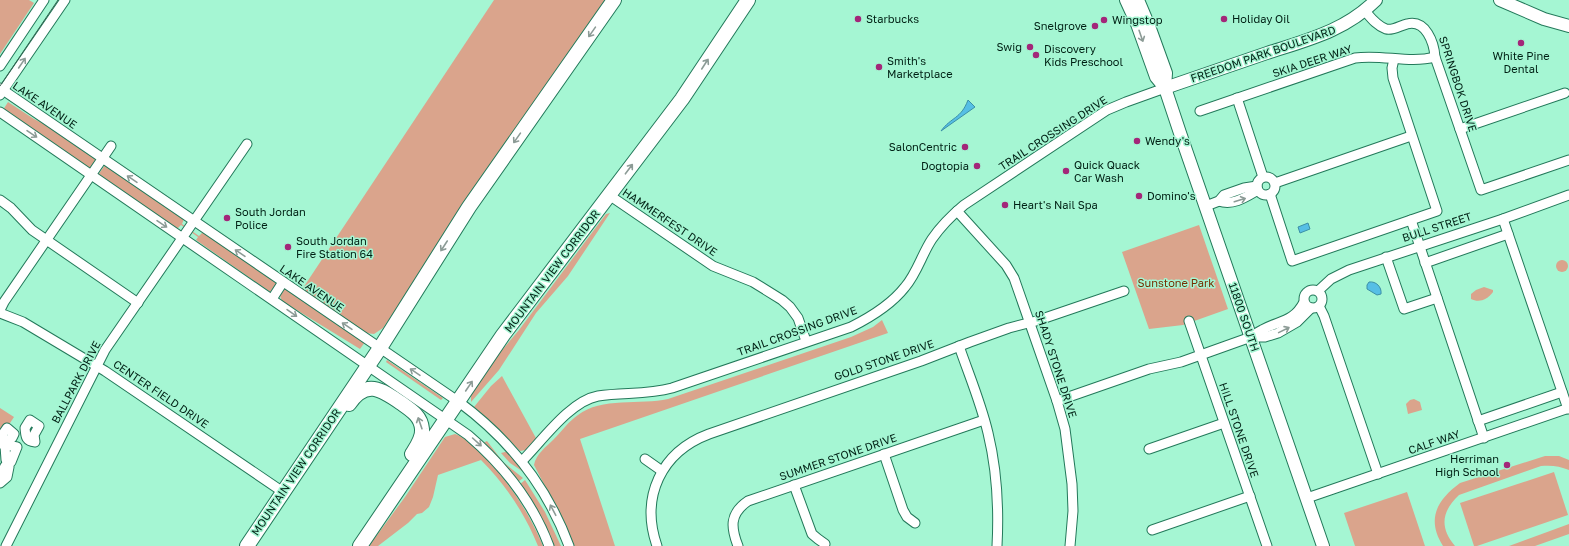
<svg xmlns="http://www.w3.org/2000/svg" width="1569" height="546" viewBox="0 0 1569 546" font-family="'Golos Text',sans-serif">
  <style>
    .green { fill: #daa48c }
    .water { fill: #56bfe5; stroke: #3c90a7 }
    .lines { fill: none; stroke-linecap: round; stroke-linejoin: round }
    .minor-casing { stroke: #23795a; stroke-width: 11 }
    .major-casing { stroke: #23795a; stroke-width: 14 }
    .highway-casing { stroke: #23795a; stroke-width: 16 }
    .minor { stroke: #fff; stroke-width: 9 }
    .major { stroke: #fff; stroke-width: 12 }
    .highway { stroke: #fff; stroke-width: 14 }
    .tram { stroke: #346451; stroke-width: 1 }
    .oneway { stroke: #8c9b96 }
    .poi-dot { fill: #a32679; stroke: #a5f6d3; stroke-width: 1.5 }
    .labels { text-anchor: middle; stroke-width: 3; stroke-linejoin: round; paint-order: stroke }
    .poi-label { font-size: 11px; fill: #002115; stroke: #a5f6d3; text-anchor: start }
    .street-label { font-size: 11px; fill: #002115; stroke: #a5f6d3 }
    .park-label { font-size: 11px; fill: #772f03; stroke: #a5f6d3 }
  </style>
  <rect width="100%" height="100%" fill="#a5f6d3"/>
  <g class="green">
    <polygon points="0,0 29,0 34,3 0,54"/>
    <polygon points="494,0 610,0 383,328 374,334 366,333 301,291"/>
    <polygon points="8,102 34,119 54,129 96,159 90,169 3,110"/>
    <polygon points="105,165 106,165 184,219 182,224 199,236 203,232 276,282 276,284 270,292 196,240 198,237 181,225 177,229 98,175"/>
    <polygon points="610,213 568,276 536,313 499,370 471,402 471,395 497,356 519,330 606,214"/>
    <polygon points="1199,225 1228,309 1183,325 1149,329 1122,252"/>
    <circle cx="1562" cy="266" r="6"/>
    <path d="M1484,287l9,3v2c-6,8 -14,11 -22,7v-5l5,-4z"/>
    <polygon points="285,288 365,342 360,349 282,301 280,296"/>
    <path d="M882,320l6,13 -308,106 35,107h-41l-13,-29 -27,-52c2,-11 12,-18 20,-26 8,-8 15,-18 24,-24 23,-18 63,-10 90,-16l183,-62 22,-10z"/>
    <polygon points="387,360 443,398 441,400 386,362"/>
    <polygon points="502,376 537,440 526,450 520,451 518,449 474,407 491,386"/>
    <polygon points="1414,399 1420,402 1422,410 1408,414 1406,404 1410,400"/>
    <polygon points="0,408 14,417 0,438"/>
    <path d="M455,434c9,3 16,10 22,16 29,27 51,60 66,96h-5c-13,-32 -32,-61 -57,-86l-43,15 -5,22 -4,10 -7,6 -5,1 -9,9 -30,23h-9l36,-49 40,-60z"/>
    <polygon points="487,441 503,462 523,478 518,482 483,443"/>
    <polygon points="509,451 524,469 522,471 510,463 501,453"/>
    <path d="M1545,456h14l10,4v10c-9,-4 -18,-5 -28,-4l-82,29c-17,16 -20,32 -4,51h-12c-17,-27 -6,-46 17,-63z"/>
    <polygon points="1554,472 1568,515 1477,546 1474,546 1460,503"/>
    <polygon points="525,480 545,512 561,546 552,546 519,485"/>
    <polygon points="1407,492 1425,546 1355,546 1344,513"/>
    <polygon points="1569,524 1569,534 1535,546 1509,546"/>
  </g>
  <g class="water">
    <path d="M968,100l7,7 -34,24c10,-14 20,-12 27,-31z"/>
    <polygon points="1308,223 1310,229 1300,233 1298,227"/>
    <path d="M1369,282c7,-1 13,5 12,12l-4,1 -10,-6v-4z"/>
  </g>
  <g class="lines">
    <g class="minor-casing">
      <g id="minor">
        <path d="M1365,11c6,7 12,15 21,18 7,2 15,-4 21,-5 19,-5 27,19 28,33l46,133 88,-30"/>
        <polyline points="0,66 44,0"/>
        <path d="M0,88l459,314c50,37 88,84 110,144"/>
        <polyline points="0,95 65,0"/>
        <polyline points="1237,98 1263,177"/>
        <path d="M1200,111l155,-53c27,-4 54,6 80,-1"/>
        <path d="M0,112l468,323c35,30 65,68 81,111"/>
        <polyline points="1460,129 1565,93"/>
        <circle cx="1266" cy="186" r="9"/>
        <polyline points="1275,183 1411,136"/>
        <polyline points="1270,194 1292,261 1437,211 1393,78 1392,68 1394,59"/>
        <polyline points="609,195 713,266 753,282 782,300 790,307 798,318 806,341"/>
        <polyline points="0,200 11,208 32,230 138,303"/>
        <path d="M1219,201c14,5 27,-4 39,-11"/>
        <polyline points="1206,206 1219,201 1224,195 1244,188 1257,186"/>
        <polyline points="957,211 1006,265 1014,278 1057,401 1065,429 1072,484 1073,511 1070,546"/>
        <polyline points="1503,219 1568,409"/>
        <polyline points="1411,220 1484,438"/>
        <polyline points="1386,257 1404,309 1437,298"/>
        <polyline points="1425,263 1508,234"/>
        <circle cx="1313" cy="299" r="9"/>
        <polyline points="1318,291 1331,279 1349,270 1503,219 1569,195"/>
        <polyline points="272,299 283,282"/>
        <polyline points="1319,306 1324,316 1378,474"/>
        <polyline points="0,310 4,302 111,146"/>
        <polyline points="0,313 23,322 105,371 283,492"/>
        <polyline points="1189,321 1267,546"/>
        <path d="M1251,337c3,-2 7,-5 11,-7 17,-10 31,-7 42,-28"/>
        <path d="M959,346c10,29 22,57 29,87 9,37 11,75 9,113"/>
        <polyline points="1057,401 1149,369 1181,362 1251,337 1265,337 1278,333 1297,322 1311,308"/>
        <path d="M30,420l9,6 -5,9 1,7c-10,-1 -9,-6 -10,-14z"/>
        <polyline points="1478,421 1562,392"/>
        <polyline points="0,438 7,428 14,434 12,438 1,444"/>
        <polygon points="7,445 17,447 11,462 6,460 5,446"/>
        <polyline points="1149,449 1224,423"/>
        <polyline points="884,454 903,510 907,517 915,523"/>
        <polyline points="645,459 662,471"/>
        <path d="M522,461c20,-20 48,-60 76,-65 25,-4 49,-1 74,-8l179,-61c20,-10 40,-22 54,-40 12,-14 17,-33 27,-48 9,-13 20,-24 32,-34l143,-95 19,-8 39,-14"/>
        <polyline points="0,476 5,466 9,467 7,477 0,483"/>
        <polyline points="794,485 812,534 818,539 825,544"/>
        <polyline points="1307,498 1569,408"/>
        <polyline points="1152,530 1250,496"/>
        <polyline points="6,546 105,350 247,144"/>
        <path d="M657,546c-17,-49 4,-94 52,-112l212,-73 49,-19 39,-14 27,-7 88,-30"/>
        <path d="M738,546c-7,-18 -9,-32 10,-45l236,-81"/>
      </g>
    </g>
    <g class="major-casing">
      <g id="major">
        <polyline points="1126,0 1137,24 1156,77 1165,88"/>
        <polyline points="1138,0 1149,26 1166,73 1165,88 1180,133 1323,546"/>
        <polyline points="1500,0 1544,19 1569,26"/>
        <path d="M1165,88c34,-12 68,-23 102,-35 40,-13 78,-22 109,-53"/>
      </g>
    </g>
    <g class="highway-casing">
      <g id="highway">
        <path d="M349,404c17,-25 32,-15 52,-1 10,7 20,13 21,26 1,9 -5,17 -10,25"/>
        <polyline points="247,546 380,348 469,207 614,0"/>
        <polyline points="360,546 503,335 682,99 748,0"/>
      </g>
    </g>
    <use href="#minor" class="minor"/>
    <use href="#major" class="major"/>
    <use href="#highway" class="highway"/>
    <polyline class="tram" points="0,86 58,0"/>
  </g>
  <defs><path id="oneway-shaft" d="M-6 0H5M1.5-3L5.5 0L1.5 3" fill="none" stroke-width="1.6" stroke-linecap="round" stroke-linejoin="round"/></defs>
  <g class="oneway">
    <use href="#oneway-shaft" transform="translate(592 32) rotate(125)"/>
    <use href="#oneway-shaft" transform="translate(1141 36) rotate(71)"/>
    <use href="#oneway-shaft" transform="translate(22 63) rotate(-56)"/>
    <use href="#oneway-shaft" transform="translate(705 64) rotate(-57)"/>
    <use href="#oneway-shaft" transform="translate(32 134) rotate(34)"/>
    <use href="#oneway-shaft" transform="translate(517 138) rotate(125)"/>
    <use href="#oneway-shaft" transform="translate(629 169) rotate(-53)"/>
    <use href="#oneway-shaft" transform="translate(132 179) rotate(-146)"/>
    <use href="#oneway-shaft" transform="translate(1240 200) rotate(-17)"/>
    <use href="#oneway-shaft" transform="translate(162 224) rotate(34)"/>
    <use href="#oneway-shaft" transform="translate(444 246) rotate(123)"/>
    <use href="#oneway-shaft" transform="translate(240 253) rotate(-146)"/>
    <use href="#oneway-shaft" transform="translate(292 313) rotate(35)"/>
    <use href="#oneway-shaft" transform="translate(347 326) rotate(-146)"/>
    <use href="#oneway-shaft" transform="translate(1284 330) rotate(-26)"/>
    <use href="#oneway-shaft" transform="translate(415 372) rotate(-146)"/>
    <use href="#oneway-shaft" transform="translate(469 386) rotate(-56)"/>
    <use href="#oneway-shaft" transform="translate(420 423) rotate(-109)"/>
    <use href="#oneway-shaft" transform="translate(477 442) rotate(42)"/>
    <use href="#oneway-shaft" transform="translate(553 510) rotate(-118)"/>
  </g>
  <g class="poi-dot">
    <circle cx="858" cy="19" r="4"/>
    <circle cx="1224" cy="19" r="4"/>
    <circle cx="1104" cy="20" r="4"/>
    <circle cx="1095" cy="26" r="4"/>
    <circle cx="1521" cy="43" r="4"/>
    <circle cx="1030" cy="47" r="4"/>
    <circle cx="1036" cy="55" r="4"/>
    <circle cx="879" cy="67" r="4"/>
    <circle cx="1137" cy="141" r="4"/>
    <circle cx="965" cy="147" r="4"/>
    <circle cx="977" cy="166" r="4"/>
    <circle cx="1066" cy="171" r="4"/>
    <circle cx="1139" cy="196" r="4"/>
    <circle cx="1005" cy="205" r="4"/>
    <circle cx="227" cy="218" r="4"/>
    <circle cx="288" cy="247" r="4"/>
    <circle cx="1507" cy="465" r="4"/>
  </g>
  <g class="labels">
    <g class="poi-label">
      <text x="866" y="23">Starbucks</text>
      <text x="1232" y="23">Holiday Oil</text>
      <text x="1112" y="24">Wingstop</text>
      <text x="1087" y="30" text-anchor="end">Snelgrove</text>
      <text x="1022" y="51" text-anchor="end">Swig</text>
      <text x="1044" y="53">Discovery<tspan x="1044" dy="13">Kids Preschool</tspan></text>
      <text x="1521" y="60" text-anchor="middle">White Pine<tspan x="1521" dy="13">Dental</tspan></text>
      <text x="887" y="65">Smith's<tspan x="887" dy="13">Marketplace</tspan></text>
      <text x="1145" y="145">Wendy's</text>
      <text x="957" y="151" text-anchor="end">SalonCentric</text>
      <text x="1074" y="169">Quick Quack<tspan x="1074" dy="13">Car Wash</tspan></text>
      <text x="969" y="170" text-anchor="end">Dogtopia</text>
      <text x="1147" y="200">Domino's</text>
      <text x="1013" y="209">Heart's Nail Spa</text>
      <text x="235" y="216">South Jordan<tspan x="235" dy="13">Police</tspan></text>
      <text x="296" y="245">South Jordan<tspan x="296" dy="13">Fire Station 64</tspan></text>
      <text x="1499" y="463" text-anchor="end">Herriman<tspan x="1499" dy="13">High School</tspan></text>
    </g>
    <g class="street-label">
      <text transform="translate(1263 54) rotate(-19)" y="4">FREEDOM PARK BOULEVARD</text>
      <text transform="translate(1312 61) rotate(-18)" y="4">SKIA DEER WAY</text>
      <text transform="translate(1458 84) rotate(72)" y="4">SPRINGBOK DRIVE</text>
      <text transform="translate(45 105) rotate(34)" y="4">LAKE AVENUE</text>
      <text transform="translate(1053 133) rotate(-33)" y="4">TRAIL CROSSING DRIVE</text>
      <text transform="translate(670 222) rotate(34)" y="4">HAMMERFEST DRIVE</text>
      <text transform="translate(1437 227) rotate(-18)" y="4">BULL STREET</text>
      <text transform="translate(552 271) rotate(-53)" y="4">MOUNTAIN VIEW CORRIDOR</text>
      <text transform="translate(312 288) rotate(34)" y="4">LAKE AVENUE</text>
      <text transform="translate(1244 317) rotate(71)" y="4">11800 SOUTH</text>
      <text transform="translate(797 331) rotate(-20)" y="4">TRAIL CROSSING DRIVE</text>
      <text transform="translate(884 360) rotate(-19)" y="4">GOLD STONE DRIVE</text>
      <text transform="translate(1056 364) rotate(72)" y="4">SHADY STONE DRIVE</text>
      <text transform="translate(76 382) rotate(-62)" y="4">BALLPARK DRIVE</text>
      <text transform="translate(161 394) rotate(34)" y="4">CENTER FIELD DRIVE</text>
      <text transform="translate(1239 430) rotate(71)" y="4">HILL STONE DRIVE</text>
      <text transform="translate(1434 442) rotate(-19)" y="4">CALF WAY</text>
      <text transform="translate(838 457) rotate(-19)" y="4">SUMMER STONE DRIVE</text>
      <text transform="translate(296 472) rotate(-56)" y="4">MOUNTAIN VIEW CORRIDOR</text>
    </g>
    <g class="park-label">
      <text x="1176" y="287">Sunstone Park</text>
    </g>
  </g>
</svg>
